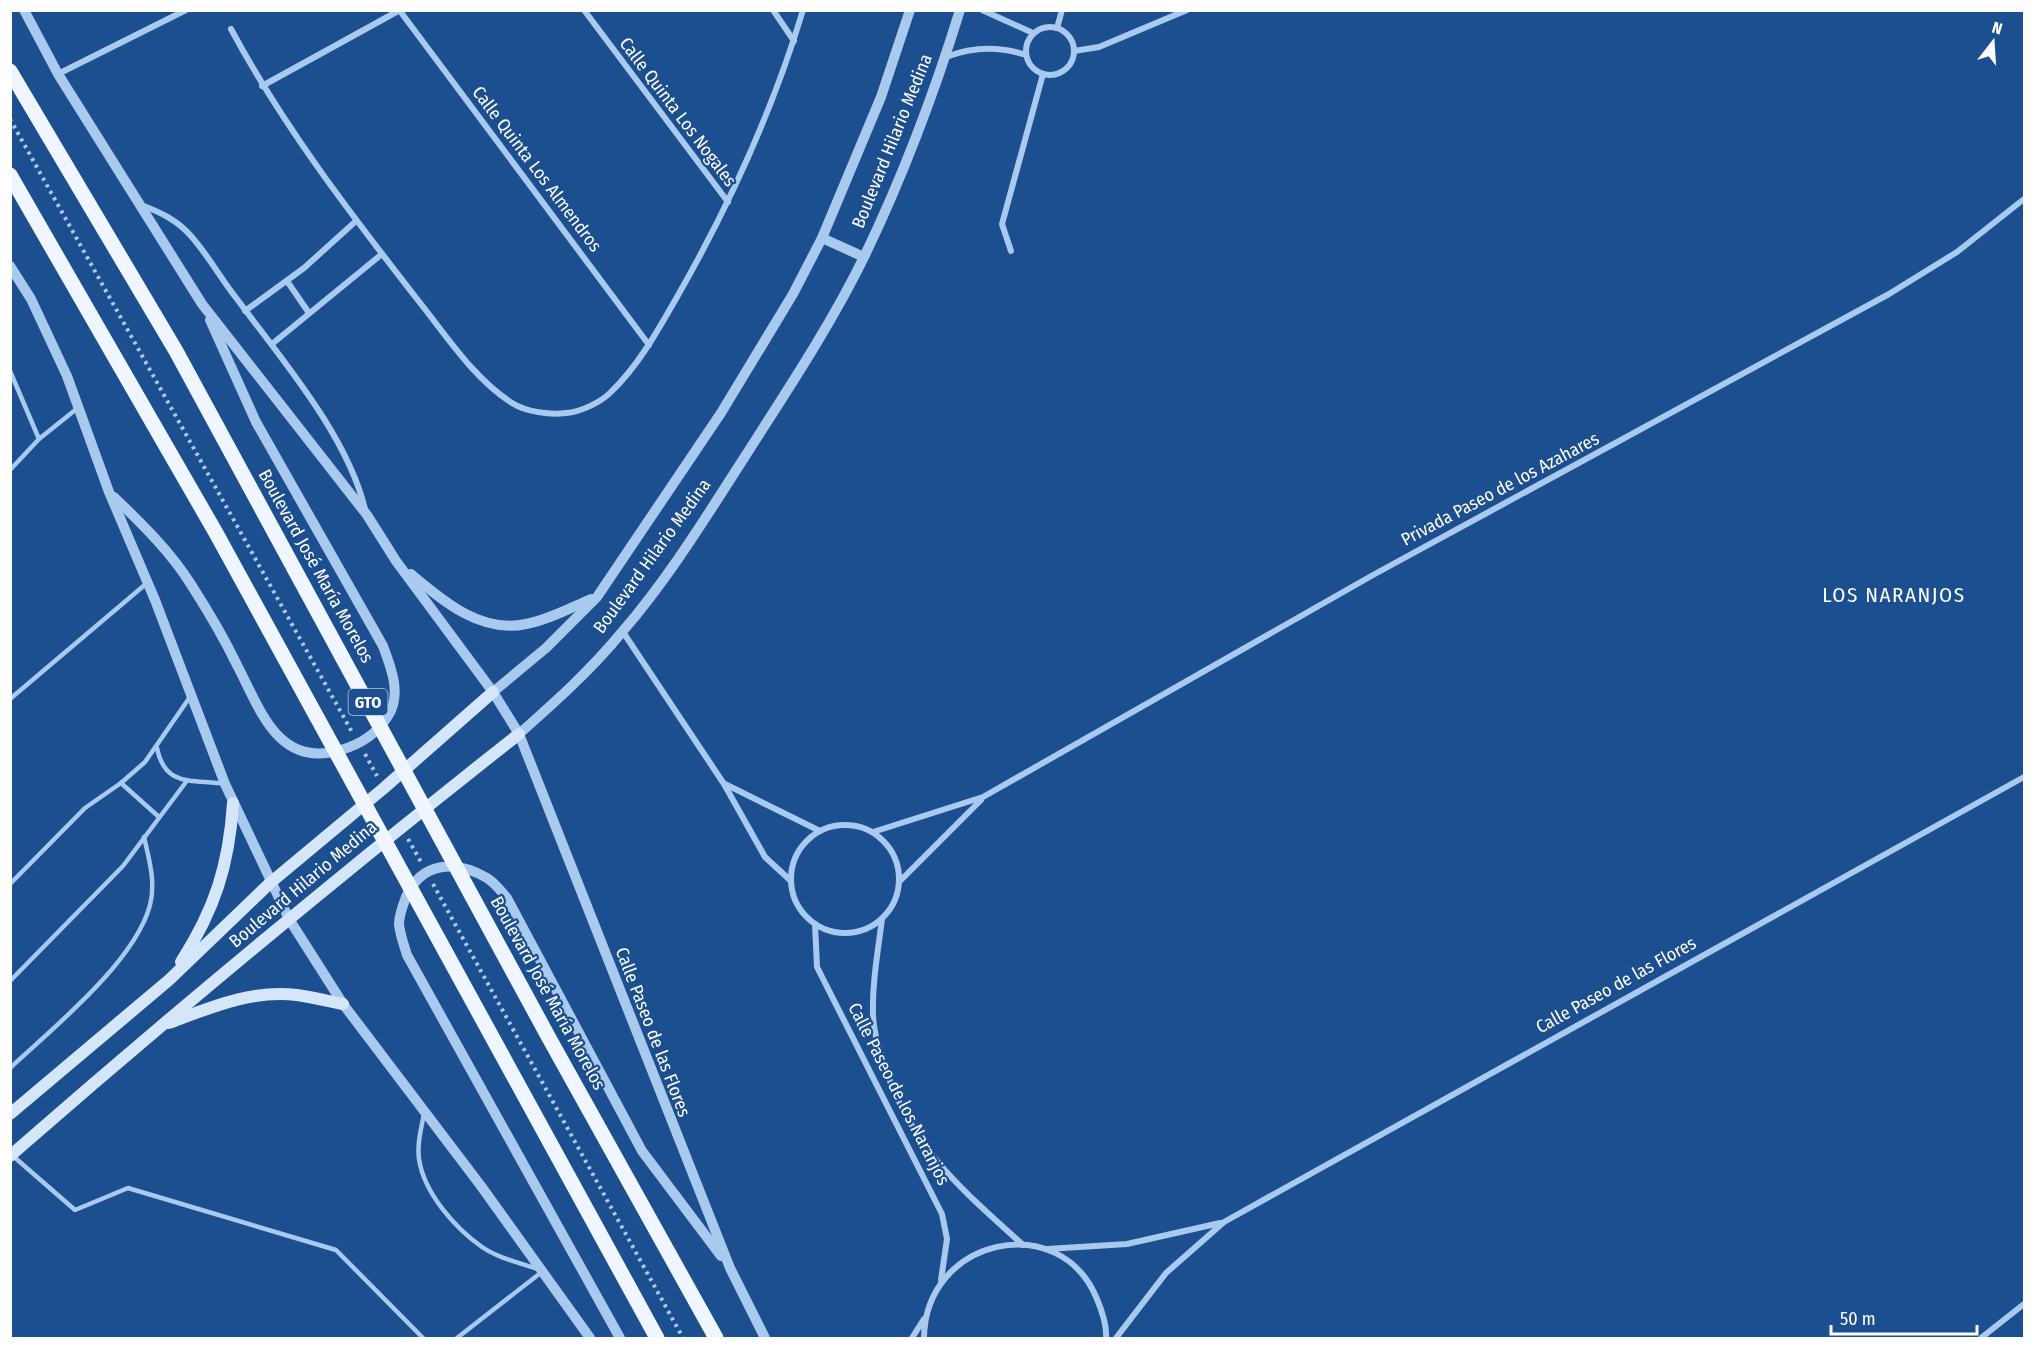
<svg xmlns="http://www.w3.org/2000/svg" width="2035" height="1349" viewBox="0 0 2035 1349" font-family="'Fira Sans Condensed',sans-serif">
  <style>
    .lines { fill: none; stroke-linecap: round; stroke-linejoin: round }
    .path { stroke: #a9c9ee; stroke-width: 4; stroke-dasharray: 3 4.5; stroke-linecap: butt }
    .service { stroke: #a9c9ee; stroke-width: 4.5 }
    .minor { stroke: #a9c9ee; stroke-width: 6 }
    .tertiary { stroke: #a9c9ee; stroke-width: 10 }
    .secondary { stroke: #d6e6fa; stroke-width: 12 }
    .primary { stroke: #f0f6ff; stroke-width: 15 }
    .labels { text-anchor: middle; stroke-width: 4.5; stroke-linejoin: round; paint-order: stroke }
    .shield { fill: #1b4f8f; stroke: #bbcadd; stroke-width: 1.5 }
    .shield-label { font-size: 16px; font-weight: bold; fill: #fff }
    .street-label { font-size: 18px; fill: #fff; stroke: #1b4f8f }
    .quarter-label { font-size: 21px; letter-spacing: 1.5px; fill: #fff; stroke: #1b4f8f }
  </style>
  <rect width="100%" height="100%" fill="#1b4f8f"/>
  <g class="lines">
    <g class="path">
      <polyline points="10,119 352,732"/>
      <polyline points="365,754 377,776"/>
      <polyline points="408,839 421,862"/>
      <polyline points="433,884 683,1338"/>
    </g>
    <g class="service">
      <polyline points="10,371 39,439"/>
      <polyline points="10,470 39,439 79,407"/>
      <polyline points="10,699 147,583"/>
      <path d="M157,748c8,40 36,31 68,36"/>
      <polyline points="121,783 159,817"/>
      <polyline points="10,884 85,808 121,783 145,762 190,697"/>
      <polyline points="10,981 123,866 186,782"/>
      <path d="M10,1068c43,-40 125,-106 140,-163 6,-23 -1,-46 -6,-68"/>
      <path d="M424,1114c-3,15 -7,30 -5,45 5,34 36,69 63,88 16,11 38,16 56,22"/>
      <polyline points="13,1156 75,1210 128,1188 336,1250 423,1338"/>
      <polyline points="457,1338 543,1271"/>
    </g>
    <g class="minor">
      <polyline points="584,10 728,202"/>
      <polyline points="773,10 794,41"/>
      <polyline points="982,10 1033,33"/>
      <polyline points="400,11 649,345"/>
      <circle cx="1050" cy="51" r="24"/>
      <polyline points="1057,28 1062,10"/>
      <path d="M231,29c52,97 119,184 186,270 29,36 56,79 95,104 14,9 38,12 54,10 15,-1 35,-11 45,-21 28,-27 47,-62 66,-95 52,-91 96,-187 126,-287"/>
      <polyline points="1074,51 1099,47 1187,10"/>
      <path d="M946,57c26,-10 53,-11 80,-2"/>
      <polyline points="58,74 186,10"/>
      <polyline points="262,86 400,10"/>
      <path d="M141,205c19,7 36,15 50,31 17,19 30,43 46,63 45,61 110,136 128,210"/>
      <polyline points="1011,251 1002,224 1043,74"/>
      <polyline points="287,281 309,313"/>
      <polyline points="245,311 304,268 356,221"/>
      <polyline points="272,344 382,254"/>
      <polyline points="623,632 724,784 765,857 791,881"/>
      <polyline points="725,784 820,831"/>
      <circle cx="845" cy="879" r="54"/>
      <polyline points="873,832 983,797 1373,575 1889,294 1957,252 2024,199"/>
      <polyline points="900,881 981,800"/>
      <path d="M882,919c-4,32 -10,64 -9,96 1,21 8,41 15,61 29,78 76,115 135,169"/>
      <polyline points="815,924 817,967 942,1214 947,1239 941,1280"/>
      <polyline points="1047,1249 1127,1244 1220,1223"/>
      <polyline points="912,1338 924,1319"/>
      <path d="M924,1338c1,-100 136,-130 173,-39 5,12 10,26 9,39"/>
      <polyline points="1116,1338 1166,1273 1224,1222 2024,777"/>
      <polyline points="1981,1338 2024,1304"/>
    </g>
    <g class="tertiary">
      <polyline points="24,10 58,74 202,304 367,515 396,561 493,692 519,734 730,1268 765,1338"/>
      <polyline points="822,238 864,257"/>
      <polyline points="10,266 31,299 67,376 109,492 155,600 225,784 289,919 343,1004 481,1186 590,1338"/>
      <path d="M114,497c28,27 57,55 78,89 16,25 32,52 45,79 23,44 41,104 104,85 20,-6 36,-16 47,-34 14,-21 3,-49 -5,-70l-127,-224 -46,-102"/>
      <path d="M411,574c32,27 70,60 115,50 22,-4 44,-16 65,-25"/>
      <polyline points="493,692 546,648 597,597 721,413 793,294 822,238 881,97 910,10"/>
      <path d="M519,734c36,-32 72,-64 103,-102 46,-53 84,-115 122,-174 42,-66 87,-133 121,-203 38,-79 69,-161 95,-245"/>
      <path d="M620,1338l-213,-383c-3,-10 -7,-20 -8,-31 0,-9 4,-19 7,-27 16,-36 50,-37 81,-19 8,5 14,13 20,20l135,253 79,105"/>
    </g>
    <g class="secondary">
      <path d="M181,962c34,-53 48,-97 52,-159"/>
      <path d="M169,1023c40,-15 84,-34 128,-28 15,2 31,6 46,9"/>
      <polyline points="10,1114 169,980 270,883 384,788 493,692"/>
      <path d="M10,1156c166,-145 336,-286 509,-422"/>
    </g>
    <g class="primary">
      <polyline points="10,71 176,351 549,1038 716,1338"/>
      <polyline points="10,175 216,533 657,1338"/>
    </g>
  </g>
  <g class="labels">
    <rect class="shield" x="348.5" y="689" width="39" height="26" rx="4.5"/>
    <g class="shield-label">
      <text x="368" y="708">GTO</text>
    </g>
    <g class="street-label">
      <text transform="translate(678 112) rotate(53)" y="6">Calle Quinta Los Nogales</text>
      <text transform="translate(892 141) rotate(-68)" y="6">Boulevard Hilario Medina</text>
      <text transform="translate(537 169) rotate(53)" y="6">Calle Quinta Los Almendros</text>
      <text transform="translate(1500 489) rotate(-28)" y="6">Privada Paseo de los Azahares</text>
      <text transform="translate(652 556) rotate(-54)" y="6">Boulevard Hilario Medina</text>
      <text transform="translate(316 566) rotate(61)" y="6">Boulevard José María Morelos</text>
      <text transform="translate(303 884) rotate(-40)" y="6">Boulevard Hilario Medina</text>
      <text transform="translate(1616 985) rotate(-29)" y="6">Calle Paseo de las Flores</text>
      <text transform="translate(548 993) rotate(61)" y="6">Boulevard José María Morelos</text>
      <text transform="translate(653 1032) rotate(69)" y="6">Calle Paseo de las Flores</text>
      <text transform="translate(899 1094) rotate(63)" y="6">Calle Paseo de los Naranjos</text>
    </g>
    <g class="quarter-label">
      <text x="1894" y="602">LOS NARANJOS</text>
    </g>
  </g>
  <rect width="2035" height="1349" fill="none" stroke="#ffffff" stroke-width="24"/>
  <g transform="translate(1993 42) rotate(17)" stroke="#1b4f8f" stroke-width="4.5" paint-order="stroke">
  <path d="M0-4.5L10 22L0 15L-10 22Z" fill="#ffffff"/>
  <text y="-9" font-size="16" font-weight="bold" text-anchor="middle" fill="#ffffff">N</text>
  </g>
  <path d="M1831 1325v9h146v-9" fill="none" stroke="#ffffff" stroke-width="3"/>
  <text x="1840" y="1325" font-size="18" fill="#ffffff" stroke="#1b4f8f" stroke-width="4.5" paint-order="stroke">50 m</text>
</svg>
